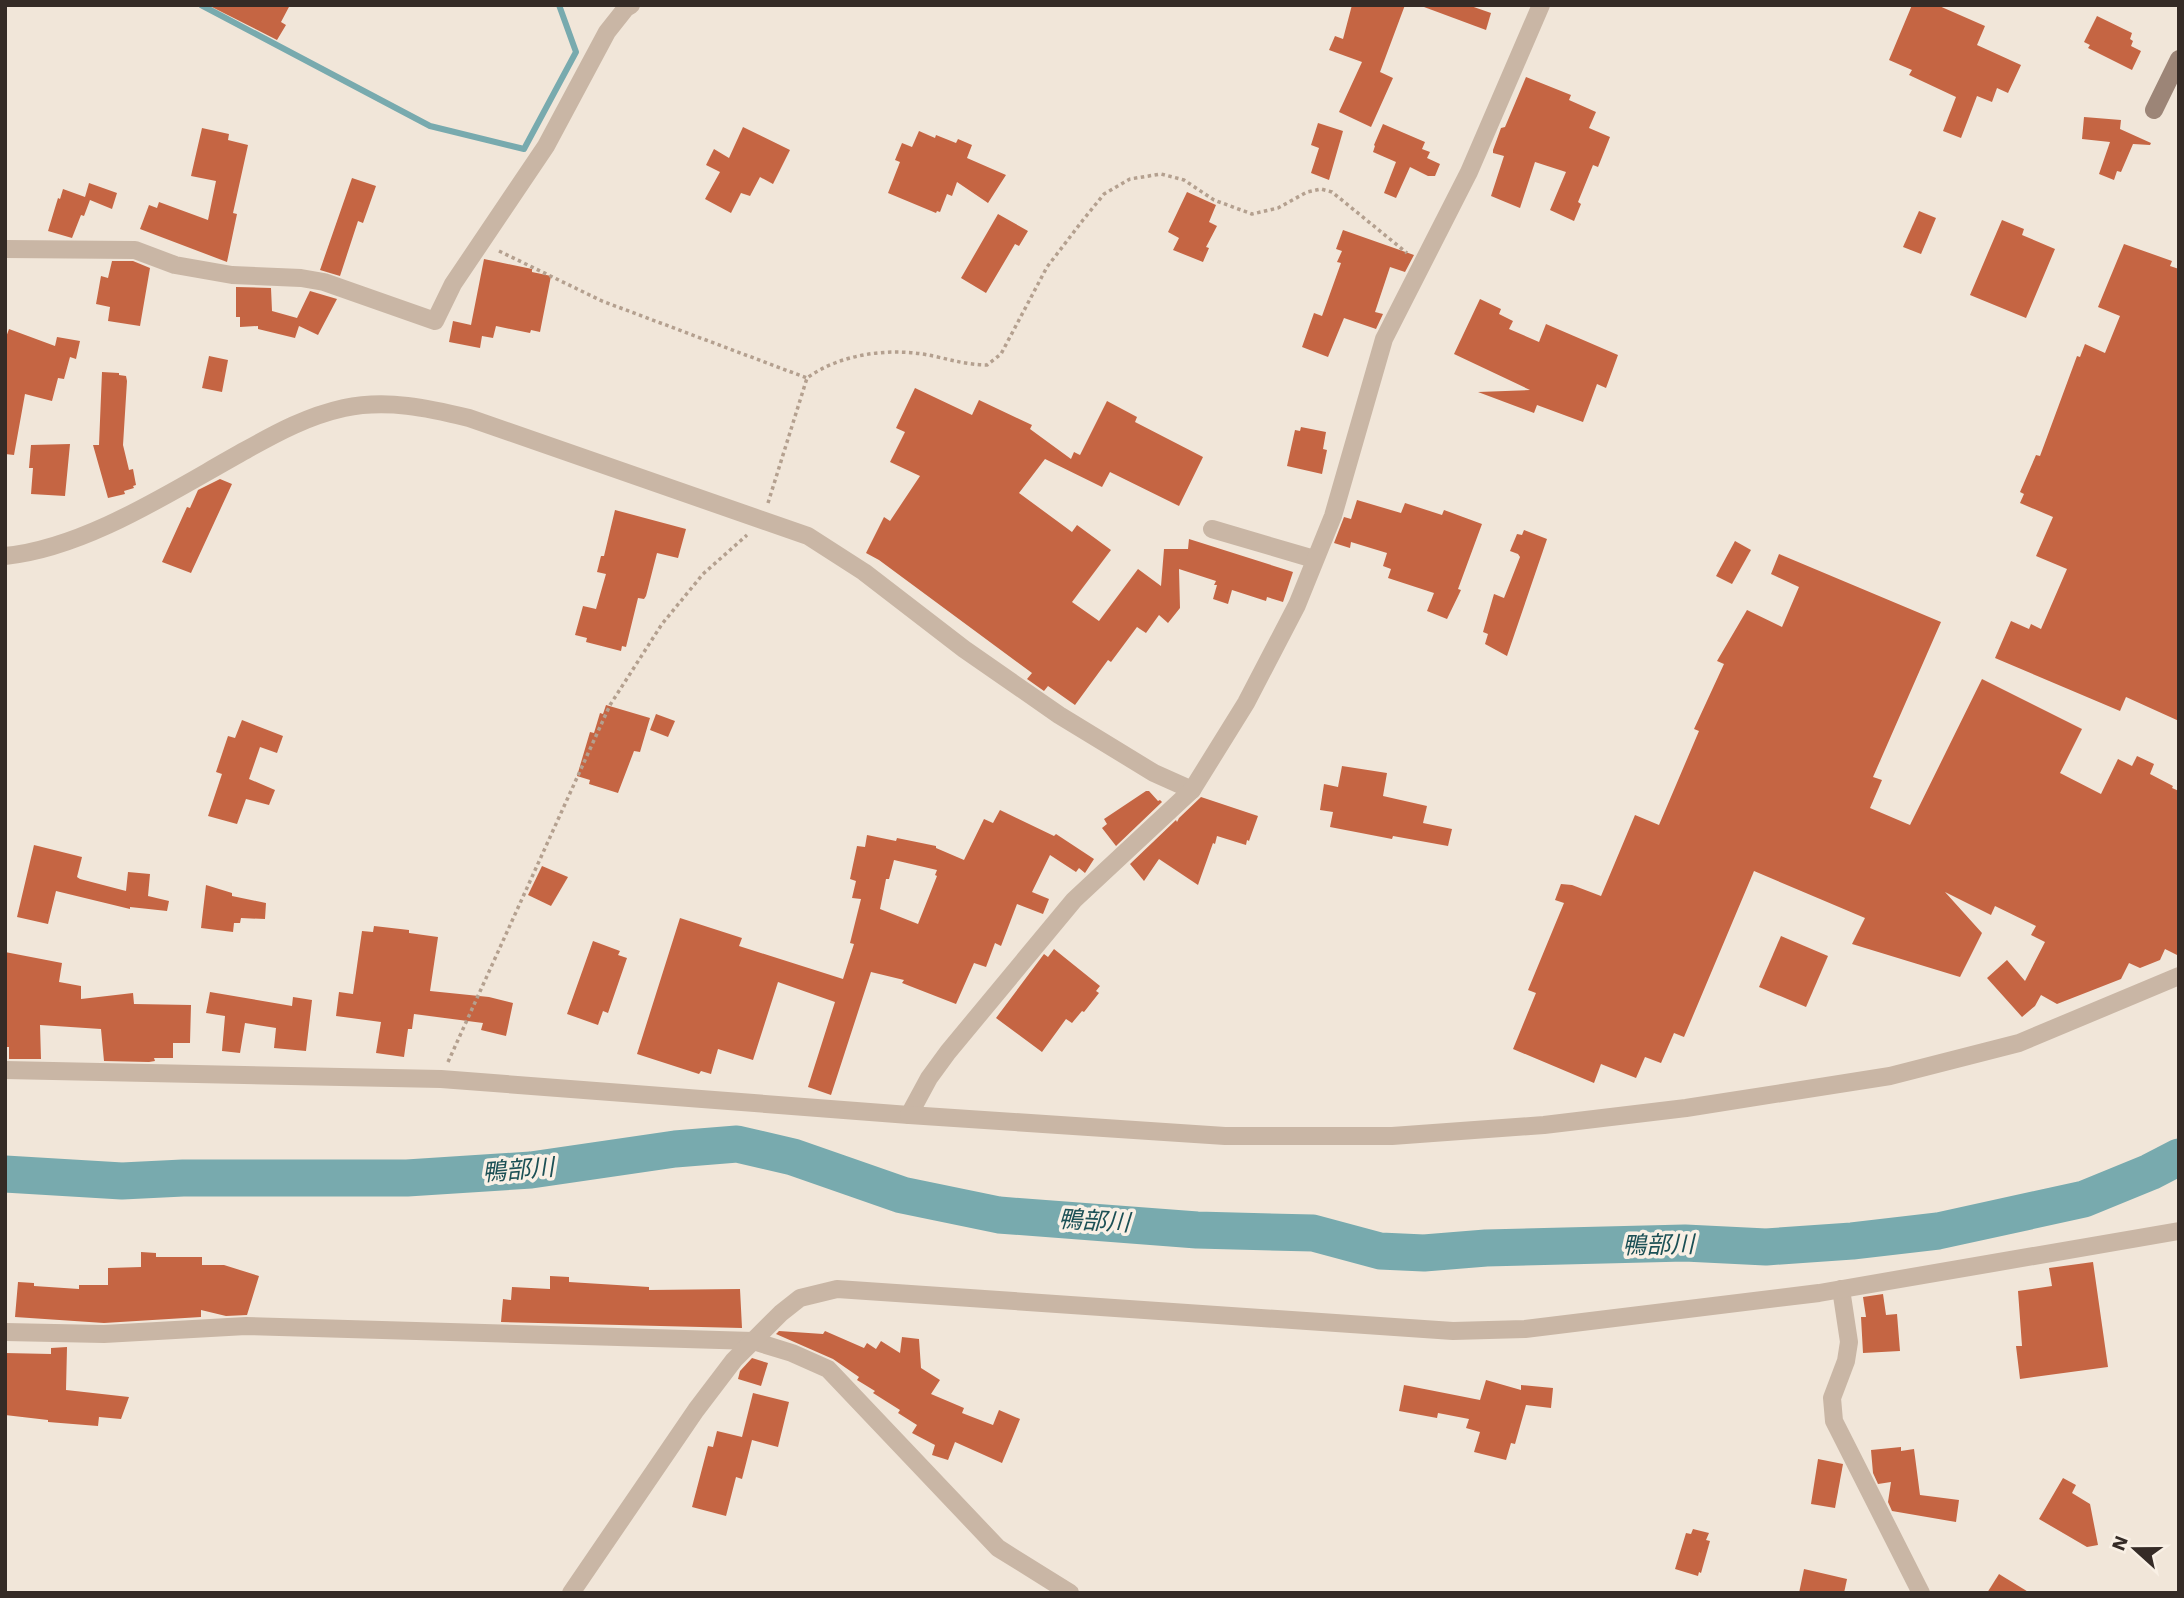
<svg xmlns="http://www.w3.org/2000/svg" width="2184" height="1598" viewBox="0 0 2184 1598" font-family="'Work Sans','Noto Sans JP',sans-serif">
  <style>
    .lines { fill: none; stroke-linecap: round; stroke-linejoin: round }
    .stream { stroke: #78aaae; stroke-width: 6 }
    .river { stroke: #78aaae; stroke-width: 37 }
    .building { fill: #c56543; fill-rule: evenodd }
    .path { stroke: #b4a08f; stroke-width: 3.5; stroke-dasharray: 3.5 3.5; stroke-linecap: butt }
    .street { stroke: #c9b6a5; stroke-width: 18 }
    .secondary { stroke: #9c8577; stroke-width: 18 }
    .labels { text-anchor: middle; stroke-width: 7; stroke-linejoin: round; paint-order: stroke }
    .water-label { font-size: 24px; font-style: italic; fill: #1c5055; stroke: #f9f0e5 }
  </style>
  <rect width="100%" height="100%" fill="#f1e6d9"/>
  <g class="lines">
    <polyline class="stream" points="201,5 430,126 524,149 576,52 559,5"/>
    <polyline class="river" points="5,1174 122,1181 183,1178 407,1178 531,1170 675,1149 737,1144 793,1157 902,1195 999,1215 1197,1230 1313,1233 1380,1251 1424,1253 1486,1248 1685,1243 1766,1247 1852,1241 1938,1231 2084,1199 2150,1172 2179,1157"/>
  </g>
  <g class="building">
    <polygon points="208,5 290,5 281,22 286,25 277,40"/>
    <polygon points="1352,5 1405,5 1380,72 1393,78 1371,127 1339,112 1362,62 1329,50 1335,36 1343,39"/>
    <polygon points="1425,5 1468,5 1491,13 1486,30 1424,7"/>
    <polygon points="1912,5 1937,5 1985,26 1977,45 2021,65 2008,93 1997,88 1992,102 1977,96 1961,138 1943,131 1956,97 1909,75 1912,70 1889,60"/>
    <polygon points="2097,16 2132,33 2130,39 2133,41 2131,46 2141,51 2132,70 2088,48 2090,45 2084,42"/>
    <polygon points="1526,77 1571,95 1569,100 1596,112 1589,128 1610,137 1598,167 1593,165 1578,202 1581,204 1574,221 1550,210 1566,172 1535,162 1520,208 1491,196 1504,156 1493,153 1493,150 1501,128 1505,127"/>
    <polygon points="2084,117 2121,120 2120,129 2151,143 2150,145 2133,144 2121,172 2117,171 2114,180 2099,174 2110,142 2082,139"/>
    <polygon points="1318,123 1343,131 1329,180 1311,173 1319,148 1311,145"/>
    <polygon points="1383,124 1425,142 1422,149 1430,152 1427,158 1440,164 1435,176 1428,176 1410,167 1396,198 1384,193 1396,162 1373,152 1375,146 1374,145"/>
    <polygon points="743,127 790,150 773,184 760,177 750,196 741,193 731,213 705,199 720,172 706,165 714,149 729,158"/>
    <polygon points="202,128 229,134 228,140 248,145 233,213 237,214 227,262 140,229 149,205 157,208 159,202 208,220 216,181 191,176"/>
    <polygon points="919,131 935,138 936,135 956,143 958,139 972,145 967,158 1006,175 988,203 957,182 952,196 947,194 940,212 937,211 936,213 888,193 900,162 895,160 902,143 912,147"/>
    <polygon points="352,178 376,186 363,223 358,221 340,276 320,270"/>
    <polygon points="89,183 117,193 112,209 90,200 84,216 81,215 72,238 48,231 58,198 60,199 63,189 85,197"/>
    <polygon points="1187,192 1216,205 1209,222 1217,226 1206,247 1209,248 1203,262 1173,250 1179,238 1168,232"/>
    <polygon points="1919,211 1936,218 1921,254 1903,247"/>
    <polygon points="998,214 1028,231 1019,246 1015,244 986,293 961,278"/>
    <polygon points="2002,220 2024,229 2022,235 2055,249 2026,318 1970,295"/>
    <polygon points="1343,230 1414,255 1405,272 1390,267 1375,312 1383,314 1376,329 1344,318 1328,357 1302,347 1314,313 1322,316 1341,263 1337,262 1342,251 1336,249"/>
    <polygon points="2124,244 2172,261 2170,266 2179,269 2179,721 2126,697 2120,711 1995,658 2011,621 2029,629 2031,624 2041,629 2067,569 2036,556 2053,517 2020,503 2024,494 2020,492 2036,455 2040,456 2077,356 2080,357 2085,344 2105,353 2120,316 2098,307"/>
    <polygon points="484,259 532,269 532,272 551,276 540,332 531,330 530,333 496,326 493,338 482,336 480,348 449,342 453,321 471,325"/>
    <polygon points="112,261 133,261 150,268 140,326 108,321 110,307 96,304 101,276 108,278"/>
    <polygon points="236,287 271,288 272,311 297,318 310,291 337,299 318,335 299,326 295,338 258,329 258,326 240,327 240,317 236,317"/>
    <polygon points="1480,299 1501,309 1499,314 1513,321 1509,329 1539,342 1546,324 1618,355 1606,388 1597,384 1583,422 1537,405 1534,413 1478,392 1530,390 1454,354"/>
    <polygon points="9,329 55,346 57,337 80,341 76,359 70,357 64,379 58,378 52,401 25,394 14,455 5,454 5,340"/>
    <polygon points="209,356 228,360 222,392 202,388"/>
    <polygon points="102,372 119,373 119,375 126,376 127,381 123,445 129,470 133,469 136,485 133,486 134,488 124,491 125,494 108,498 93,445 99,445"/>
    <polygon points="915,388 972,415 979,400 1032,425 1030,429 1071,459 1074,452 1080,455 1107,401 1137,417 1135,422 1203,457 1179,506 1110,472 1102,487 1045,459 1019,493 1072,532 1077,525 1111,550 1072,602 1099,621 1138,569 1161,586 1164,549 1188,549 1189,539 1293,572 1283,602 1267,597 1266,601 1232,590 1228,604 1213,599 1217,585 1214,585 1216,581 1179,569 1180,608 1168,623 1159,615 1146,633 1137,627 1111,662 1108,660 1075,705 1048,686 1044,691 1027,679 1032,673 879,560 866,553 884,517 890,521 920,476 890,462 905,432 896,428"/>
    <polygon points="1301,427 1326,432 1323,449 1327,450 1322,474 1287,466 1295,430 1300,431"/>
    <polygon points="70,444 65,496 31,494 33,468 29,468 31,445"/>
    <polygon points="220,479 232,484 191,573 162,562 187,507 190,508 198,490"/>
    <polygon points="1357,500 1401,513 1405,503 1442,515 1444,510 1482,524 1458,589 1461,590 1447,619 1427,611 1434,593 1388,578 1391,569 1383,566 1387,553 1351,542 1350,548 1334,543 1344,517 1351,519"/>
    <polygon points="615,510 686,529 678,558 657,553 646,596 644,599 638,598 626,647 622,646 621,651 586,642 587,638 575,635 583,606 596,609 606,574 597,572 601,556 604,556"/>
    <polygon points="1524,530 1547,539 1507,656 1485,644 1488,634 1483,632 1494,594 1504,598 1520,557 1518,554 1510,551 1517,534 1522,535"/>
    <polygon points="1735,541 1751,550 1732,584 1716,576"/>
    <polygon points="1779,554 1941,622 1873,777 1882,780 1870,808 1910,825 1982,679 2082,729 2060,773 2101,794 2118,759 2132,766 2137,756 2154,764 2150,774 2173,786 2172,788 2179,791 2179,956 2165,949 2160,960 2140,968 2129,963 2121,979 2057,1004 2041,995 2035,1006 2022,1017 1987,978 2007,960 2025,981 2045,942 2031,935 2036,926 1995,906 1991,915 1945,892 1982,933 1960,977 1852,944 1865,918 1754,871 1684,1037 1674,1033 1661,1063 1645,1057 1636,1078 1601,1064 1594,1083 1513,1049 1536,993 1528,990 1564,903 1555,900 1561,884 1572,885 1601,896 1635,815 1659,825 1699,731 1694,729 1724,664 1717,661 1747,610 1782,627 1799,587 1771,574"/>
    <polygon points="606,705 650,718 640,752 634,751 618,793 589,784 590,780 577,776 590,732 594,733 600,713 603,714"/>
    <polygon points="656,714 675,721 668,737 650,730"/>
    <polygon points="242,720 283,736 277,753 260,747 249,779 275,790 269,805 246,799 237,824 208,816 222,774 216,772 228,736 235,738"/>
    <polygon points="1342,766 1387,773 1383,796 1427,806 1423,823 1452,829 1448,846 1393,836 1392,839 1330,827 1333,812 1320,810 1324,784 1338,787"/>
    <polygon points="1146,791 1149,791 1158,801 1160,800 1162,802 1116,846 1102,828 1107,824 1104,819"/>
    <polygon points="1201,797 1258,816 1249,841 1247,840 1246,845 1217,836 1215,844 1213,843 1198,885 1159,859 1144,881 1130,864 1176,820 1177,822 1179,818"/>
    <path d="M1000,810l54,26 2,-2 38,25 -9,14 -6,-5 -3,4 -26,-17 -18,37 17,7 -6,15 -26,-10 -16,42 -6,-3 -9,24 -12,-4 -18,41 -54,-21 2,-3 -33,-8 -40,123 -23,-8 27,-85 -57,-20 -25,78 -35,-11 -7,25 -10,-3 -2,3 -62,-20 43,-136 62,20 -3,8 104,33 11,-35 -4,-1 11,-44 -9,-1 4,-17 -6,-2 7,-33 8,1 2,-12 29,6 1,-3 39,8v2l28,12 20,-41 9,4zM894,860l43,10 -2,5 2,1 -19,48 -38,-15 6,-30h3z"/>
    <polygon points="34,845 82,857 77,877 80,879 126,891 128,872 150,874 148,896 169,901 167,911 130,907 130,909 56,891 48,924 17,917"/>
    <polygon points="542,866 568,877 551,906 528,895"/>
    <polygon points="206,885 232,893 232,896 266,903 265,919 241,918 240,923 234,923 233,932 201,928"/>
    <polygon points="374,926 409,930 409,933 438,937 430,991 489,997 513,1003 506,1036 481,1030 483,1023 414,1014 412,1029 408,1029 404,1057 376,1053 381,1022 336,1016 339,992 353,994 362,931 373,932"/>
    <polygon points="1781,936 1828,956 1806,1007 1759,987"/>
    <polygon points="593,941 620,951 618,955 627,958 608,1013 603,1011 598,1025 567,1014"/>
    <polygon points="1054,949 1100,986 1096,991 1099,993 1084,1012 1082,1011 1072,1023 1066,1019 1042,1052 996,1018 1044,954 1048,957"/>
    <polygon points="5,952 62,963 59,982 81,986 81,999 133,993 134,1004 191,1005 190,1043 173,1043 173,1058 154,1058 155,1061 149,1062 104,1061 101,1029 40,1025 41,1059 9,1059 9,1047 5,1047"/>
    <polygon points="210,992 292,1006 293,997 312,1000 306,1051 274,1048 276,1028 245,1023 240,1053 222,1051 225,1016 206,1013"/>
    <polygon points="141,1252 156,1253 156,1257 202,1257 202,1265 224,1265 259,1276 247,1315 226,1316 201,1310 201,1317 104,1323 15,1317 18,1282 34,1283 34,1286 79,1289 79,1285 108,1285 108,1268 141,1267"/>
    <polygon points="2093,1262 2108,1367 2020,1379 2016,1346 2022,1346 2018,1291 2052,1286 2049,1268"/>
    <polygon points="550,1276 569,1277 569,1282 649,1287 649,1290 740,1289 742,1328 501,1322 503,1299 511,1300 512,1287 550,1289"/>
    <polygon points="1883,1294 1886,1315 1897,1314 1900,1351 1863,1353 1861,1317 1866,1317 1863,1297"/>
    <polygon points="779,1331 823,1334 825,1331 864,1348 867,1343 876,1349 881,1341 900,1353 902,1337 919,1339 921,1368 940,1380 931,1394 964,1408 962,1413 993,1425 999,1410 1020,1419 1002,1463 955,1442 948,1460 932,1455 935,1445 912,1433 917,1425 898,1413 900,1410 873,1393 875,1391 857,1380 859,1377 833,1359 776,1334"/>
    <polygon points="67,1347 66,1390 129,1397 121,1419 99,1417 98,1426 48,1422 48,1420 5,1415 5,1353 51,1354 51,1348"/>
    <polygon points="752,1358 768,1363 761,1386 738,1379 740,1371"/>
    <polygon points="1486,1380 1521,1390 1521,1385 1553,1388 1551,1408 1526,1405 1515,1444 1511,1443 1506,1460 1474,1452 1480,1432 1466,1428 1469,1419 1438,1413 1437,1418 1399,1411 1404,1385 1480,1400"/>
    <polygon points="753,1393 789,1402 778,1447 752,1440 742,1479 736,1477 726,1516 692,1507 708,1446 713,1447 717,1431 742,1437"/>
    <polygon points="1901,1447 1901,1451 1914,1449 1920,1495 1959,1500 1956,1522 1892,1511 1888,1502 1891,1482 1878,1484 1873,1473 1871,1450"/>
    <polygon points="1818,1459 1843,1464 1835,1508 1811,1504"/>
    <polygon points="2063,1478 2076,1485 2072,1493 2090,1504 2098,1545 2087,1547 2039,1519"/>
    <polygon points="1693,1529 1709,1533 1706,1540 1710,1541 1701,1573 1699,1572 1698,1576 1675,1569 1686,1533 1691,1534"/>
    <polygon points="1804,1569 1847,1579 1844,1593 1799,1593"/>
    <polygon points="1999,1574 2030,1593 1987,1593"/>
  </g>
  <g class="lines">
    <g class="path">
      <polyline points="499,251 602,301 807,378"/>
      <path d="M768,503l39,-125c34,-25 86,-31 126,-22 19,4 35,9 54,9l14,-11 46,-87 36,-47 21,-26 26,-15 31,-5 23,6 30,20 38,14 26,-6 29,-16 14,-3 11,3 75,61"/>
      <polyline points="448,1062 610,705 662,624 703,574 747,535"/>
    </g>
    <g class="street">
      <polyline points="5,249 135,250 175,265 232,275 301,278 324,282 435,321 453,284 546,146 607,32 626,8 631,5"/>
      <polyline points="1212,529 1314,559"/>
      <path d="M5,556c82,-8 170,-67 241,-106 32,-18 62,-34 98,-42 43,-9 84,0 125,10l339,118 56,36 100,77 95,66 95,58 38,17"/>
      <polyline points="5,1070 441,1079 909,1115 929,1078 948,1052 1074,900 1192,790 1246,703 1297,605 1333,516 1384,339 1469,172 1541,5"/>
      <polyline points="909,1115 1225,1136 1392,1136 1544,1125 1686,1108 1890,1076 2019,1043 2179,976"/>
      <polyline points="1841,1289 1849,1342 1846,1361 1832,1398 1834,1421 1921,1593"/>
      <polyline points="5,1332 104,1334 246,1326 753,1341 792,1353 828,1369 998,1548 1070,1593"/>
      <polyline points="571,1593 696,1410 734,1360 781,1313 800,1298 837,1289 1453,1331 1525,1329 1819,1293 2179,1231"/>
    </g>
    <polyline class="secondary" points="2154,110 2179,59"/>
  </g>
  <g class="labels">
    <g class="water-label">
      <text transform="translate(518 1170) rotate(-5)" y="8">鴨部川</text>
      <text transform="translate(1094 1221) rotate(3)" y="8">鴨部川</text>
      <text transform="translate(1658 1245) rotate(-1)" y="8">鴨部川</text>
    </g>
  </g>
  <rect width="2184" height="1598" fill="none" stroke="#352b26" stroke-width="14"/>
  <g transform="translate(2135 1549) rotate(291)" stroke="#f9f0e5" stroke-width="5" paint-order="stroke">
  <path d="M0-5L12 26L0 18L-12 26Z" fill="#352b26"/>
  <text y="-10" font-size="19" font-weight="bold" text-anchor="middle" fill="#352b26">N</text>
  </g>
</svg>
